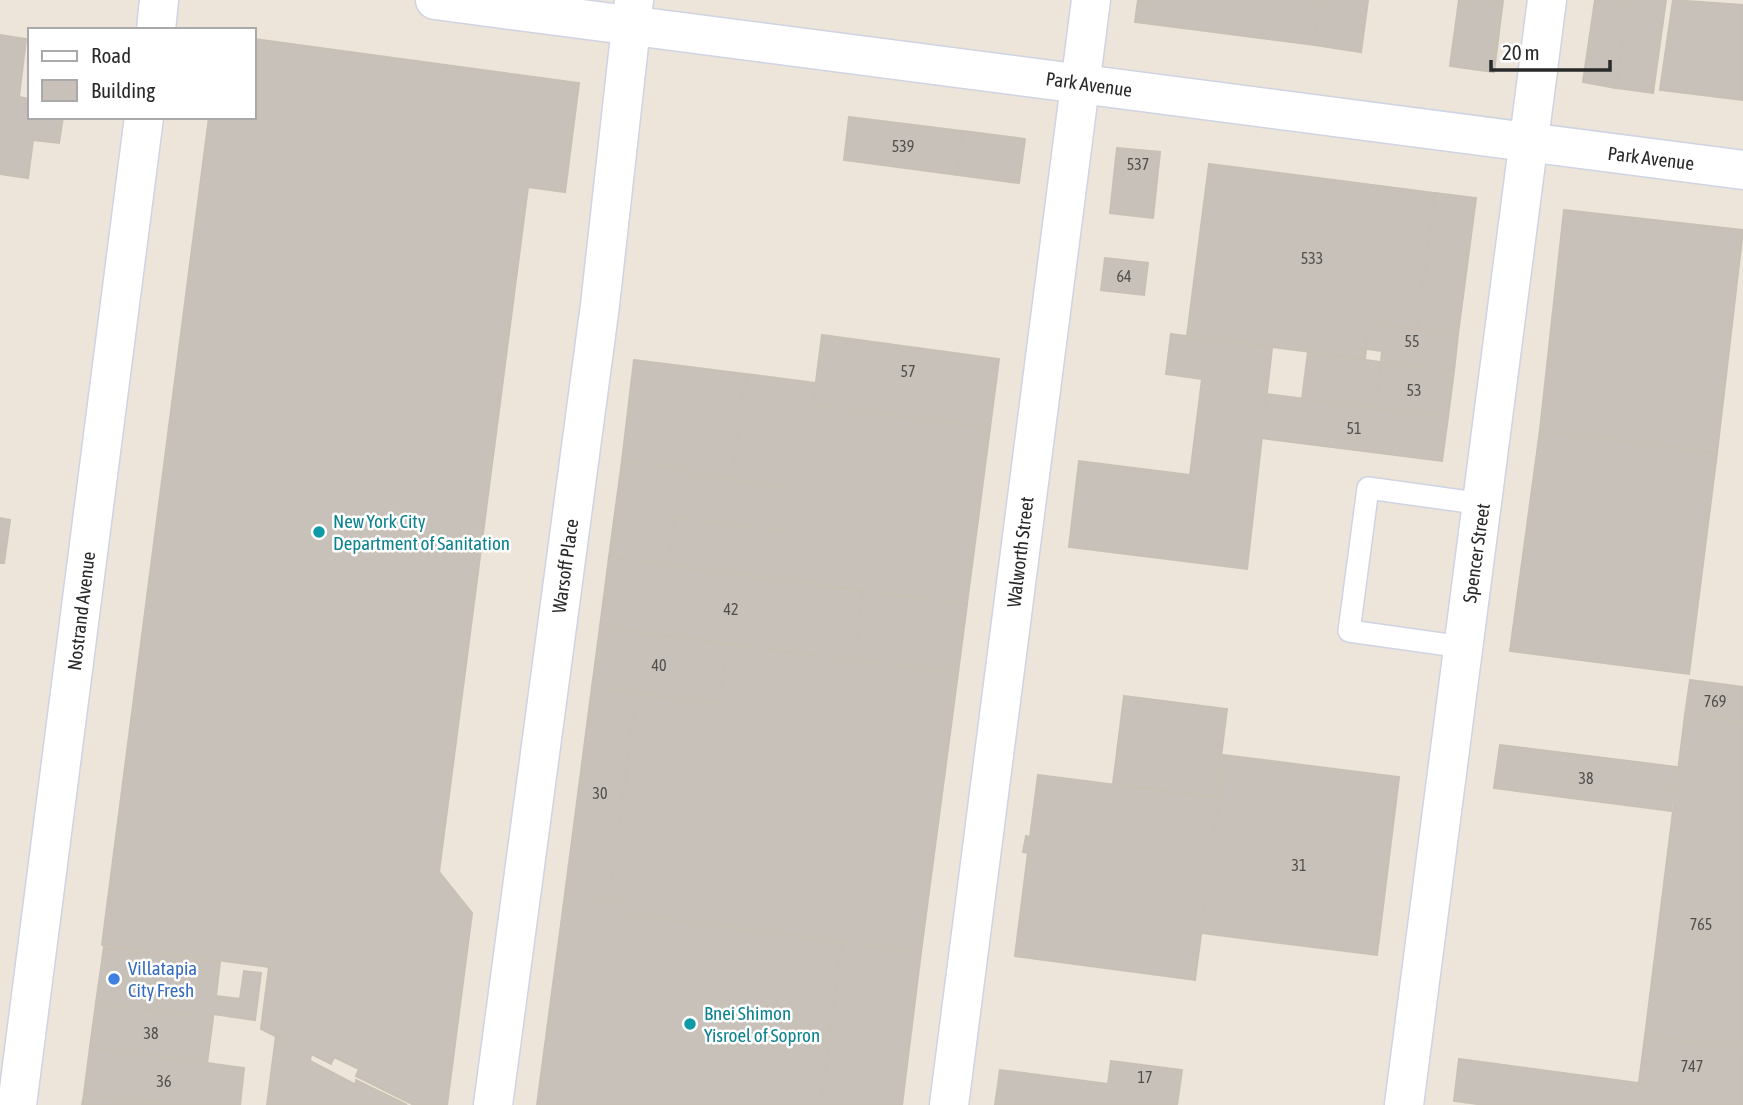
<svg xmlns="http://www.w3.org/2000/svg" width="1743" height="1105" viewBox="0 0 1743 1105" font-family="'Asap Condensed',sans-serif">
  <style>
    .building { fill: #c8c1ba; stroke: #c8c0b4; stroke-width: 2 }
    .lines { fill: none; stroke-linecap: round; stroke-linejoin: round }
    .service-casing { stroke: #cfd4e3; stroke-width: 24 }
    .minor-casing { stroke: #cfd4e3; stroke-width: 41 }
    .secondary-casing { stroke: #cfd4e3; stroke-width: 41 }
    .service { stroke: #fff; stroke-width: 21 }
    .minor { stroke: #fff; stroke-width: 38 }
    .secondary { stroke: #fff; stroke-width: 38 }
    .culture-dot { fill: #0f9aa8; stroke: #fff; stroke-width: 2.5 }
    .shop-dot { fill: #3f7fe0; stroke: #fff; stroke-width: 2.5 }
    .labels { text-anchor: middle; stroke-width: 5; stroke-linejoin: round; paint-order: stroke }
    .number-label { font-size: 16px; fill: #514f4d }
    .street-label { font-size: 19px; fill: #292929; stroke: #fff }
    .culture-label { font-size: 19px; fill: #0d838f; stroke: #fff; text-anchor: start }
    .shop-label { font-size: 19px; fill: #366cbe; stroke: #fff; text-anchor: start }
  </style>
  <rect width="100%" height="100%" fill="#ede4da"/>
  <g class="building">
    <polygon points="1138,0 1320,0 1314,45 1135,22"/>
    <polygon points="1320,0 1368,0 1361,52 1314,45"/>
    <polygon points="1459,0 1503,0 1494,72 1450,66"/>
    <polygon points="1595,0 1629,0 1616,88 1583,82"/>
    <polygon points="1629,0 1666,0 1653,93 1616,88"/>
    <polygon points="1673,0 1743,5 1743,100 1660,90"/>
    <polygon points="0,35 26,39 19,97 30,99 30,117 63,117 59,143 33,140 28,178 0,174"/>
    <polygon points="254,39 579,83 565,192 528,187 439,872 472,913 447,1105 414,1105 356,1076 359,1069 334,1057 331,1064 261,1029 269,967 102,945 209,117 254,117"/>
    <polygon points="849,117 963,131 957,175 844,160"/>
    <polygon points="963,131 1025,139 1019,183 957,175"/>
    <polygon points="1117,148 1160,152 1153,218 1110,213"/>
    <polygon points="1209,164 1435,193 1417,330 1369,323 1365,359 1187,336"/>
    <polygon points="1435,193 1476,198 1458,334 1417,330"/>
    <polygon points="1564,210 1743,230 1717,453 1540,430"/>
    <polygon points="1105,258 1148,263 1144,295 1101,290"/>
    <polygon points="1369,323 1458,334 1454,371 1381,362 1382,351 1366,349"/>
    <polygon points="1171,334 1272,348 1247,569 1069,547 1079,461 1190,475 1202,379 1166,374"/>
    <polygon points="822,335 999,359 990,428 813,405"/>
    <polygon points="1308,352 1381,362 1375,408 1302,399"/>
    <polygon points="634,360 746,374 732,480 685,474 686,469 622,461"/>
    <polygon points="1381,362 1454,371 1448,417 1375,408"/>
    <polygon points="746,374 816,383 813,405 990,428 967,604 669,565 674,517 785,531 791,488 732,480"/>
    <polygon points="1266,394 1448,417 1442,461 1261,438"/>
    <polygon points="1540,430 1717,453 1689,674 1510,651"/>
    <polygon points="622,461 686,469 685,474 791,488 785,531 674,517 669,565 609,557"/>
    <polygon points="0,518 10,520 4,563 0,563"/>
    <polygon points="609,557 863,591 854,660 600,627"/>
    <polygon points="863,591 967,604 958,673 854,660"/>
    <polygon points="600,627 727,644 719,704 592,687"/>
    <polygon points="727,644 958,673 921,952 618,913 619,901 609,900 636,693 719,704"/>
    <polygon points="1690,680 1743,687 1743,722 1685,715"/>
    <polygon points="592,687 636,693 609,900 565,894"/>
    <polygon points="1124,696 1227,709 1216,797 1113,784"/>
    <polygon points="1685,715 1743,722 1743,1049 1645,1036"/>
    <polygon points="1500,745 1677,767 1671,811 1494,788"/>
    <polygon points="1223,755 1399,777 1377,955 1201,933"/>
    <polygon points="1038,775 1219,798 1195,980 1015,956 1028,853 1023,852 1026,836 1030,837"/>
    <polygon points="565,894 619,901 618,913 842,942 821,1105 537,1105"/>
    <polygon points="842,942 921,952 902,1105 821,1105"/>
    <polygon points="104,947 220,962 216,996 240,999 244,971 261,973 255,1020 213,1014 213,1018 96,1003"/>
    <polygon points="96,1003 213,1018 207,1063 90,1047"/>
    <polygon points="276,1036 311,1054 310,1061 356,1085 356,1080 407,1105 267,1105"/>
    <polygon points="1645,1036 1743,1049 1743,1105 1636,1105"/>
    <polygon points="90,1047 244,1068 240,1105 166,1105 84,1094"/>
    <polygon points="1459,1059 1639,1083 1636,1105 1485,1105 1454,1101"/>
    <polygon points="1111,1061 1182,1070 1177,1105 995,1105 1000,1070 1108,1084"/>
    <polygon points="84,1094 166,1105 82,1105"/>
  </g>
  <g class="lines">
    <g class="service-casing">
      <polyline id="service" points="1463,647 1349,631 1368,488 1483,504"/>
    </g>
    <g class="minor-casing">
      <g id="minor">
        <polyline points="435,0 1743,170"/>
        <polyline points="493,1105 600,305 634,0"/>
        <polyline points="949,1105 1091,0"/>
        <polyline points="1404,1105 1547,0"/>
      </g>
    </g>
    <g class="secondary-casing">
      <g id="secondary">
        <polyline points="156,30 159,0"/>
        <polyline points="17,1105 144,117"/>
      </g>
    </g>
    <use href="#service" class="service"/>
    <use href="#minor" class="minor"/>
    <use href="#secondary" class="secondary"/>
  </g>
  <g class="culture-dot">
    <circle cx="319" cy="532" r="7"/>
    <circle cx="690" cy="1024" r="7"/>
  </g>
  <circle class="shop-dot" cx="114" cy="979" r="7"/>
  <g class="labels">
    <g class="number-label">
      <text x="903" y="152">539</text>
      <text x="1138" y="170">537</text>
      <text x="1312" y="264">533</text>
      <text x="1124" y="282">64</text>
      <text x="1412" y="347">55</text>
      <text x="908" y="377">57</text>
      <text x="1414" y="396">53</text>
      <text x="1354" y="434">51</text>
      <text x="731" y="615">42</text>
      <text x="659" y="671">40</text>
      <text x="1715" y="707">769</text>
      <text x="1586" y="784">38</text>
      <text x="600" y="799">30</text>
      <text x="1299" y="871">31</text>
      <text x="1701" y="930">765</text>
      <text x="151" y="1039">38</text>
      <text x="1692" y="1072">747</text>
      <text x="1145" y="1083">17</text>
      <text x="164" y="1087">36</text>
    </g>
    <g class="street-label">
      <text transform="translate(1089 84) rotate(8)" y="7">Park Avenue</text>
      <text transform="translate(1651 158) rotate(7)" y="7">Park Avenue</text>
      <text transform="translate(1020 552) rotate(-83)" y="7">Walworth Street</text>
      <text transform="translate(1476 553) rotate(-82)" y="7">Spencer Street</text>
      <text transform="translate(565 566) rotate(-82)" y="7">Warsoff Place</text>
      <text transform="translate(81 611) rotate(-83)" y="7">Nostrand Avenue</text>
    </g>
    <g class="culture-label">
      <text x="333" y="528">New York City<tspan x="333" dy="22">Department of Sanitation</tspan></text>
      <text x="704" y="1020">Bnei Shimon<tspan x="704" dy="22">Yisroel of Sopron</tspan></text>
    </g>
    <g class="shop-label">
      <text x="128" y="975">Villatapia<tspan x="128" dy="22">City Fresh</tspan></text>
    </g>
  </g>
  <rect x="28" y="28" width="228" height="91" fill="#ffffff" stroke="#a9a9a9" stroke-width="2"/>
  <rect x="42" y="51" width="35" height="10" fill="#ffffff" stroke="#a9a9a9" stroke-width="2"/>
  <text x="91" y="63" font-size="21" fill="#292929">Road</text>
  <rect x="42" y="80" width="35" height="21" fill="#c8c1ba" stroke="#a9a9a9" stroke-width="2"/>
  <text x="91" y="98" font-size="21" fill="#292929">Building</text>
  <path d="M1491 60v10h119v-10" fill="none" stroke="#292929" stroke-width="3.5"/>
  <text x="1502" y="60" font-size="21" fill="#292929" stroke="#ffffff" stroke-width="5" paint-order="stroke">20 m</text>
</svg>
